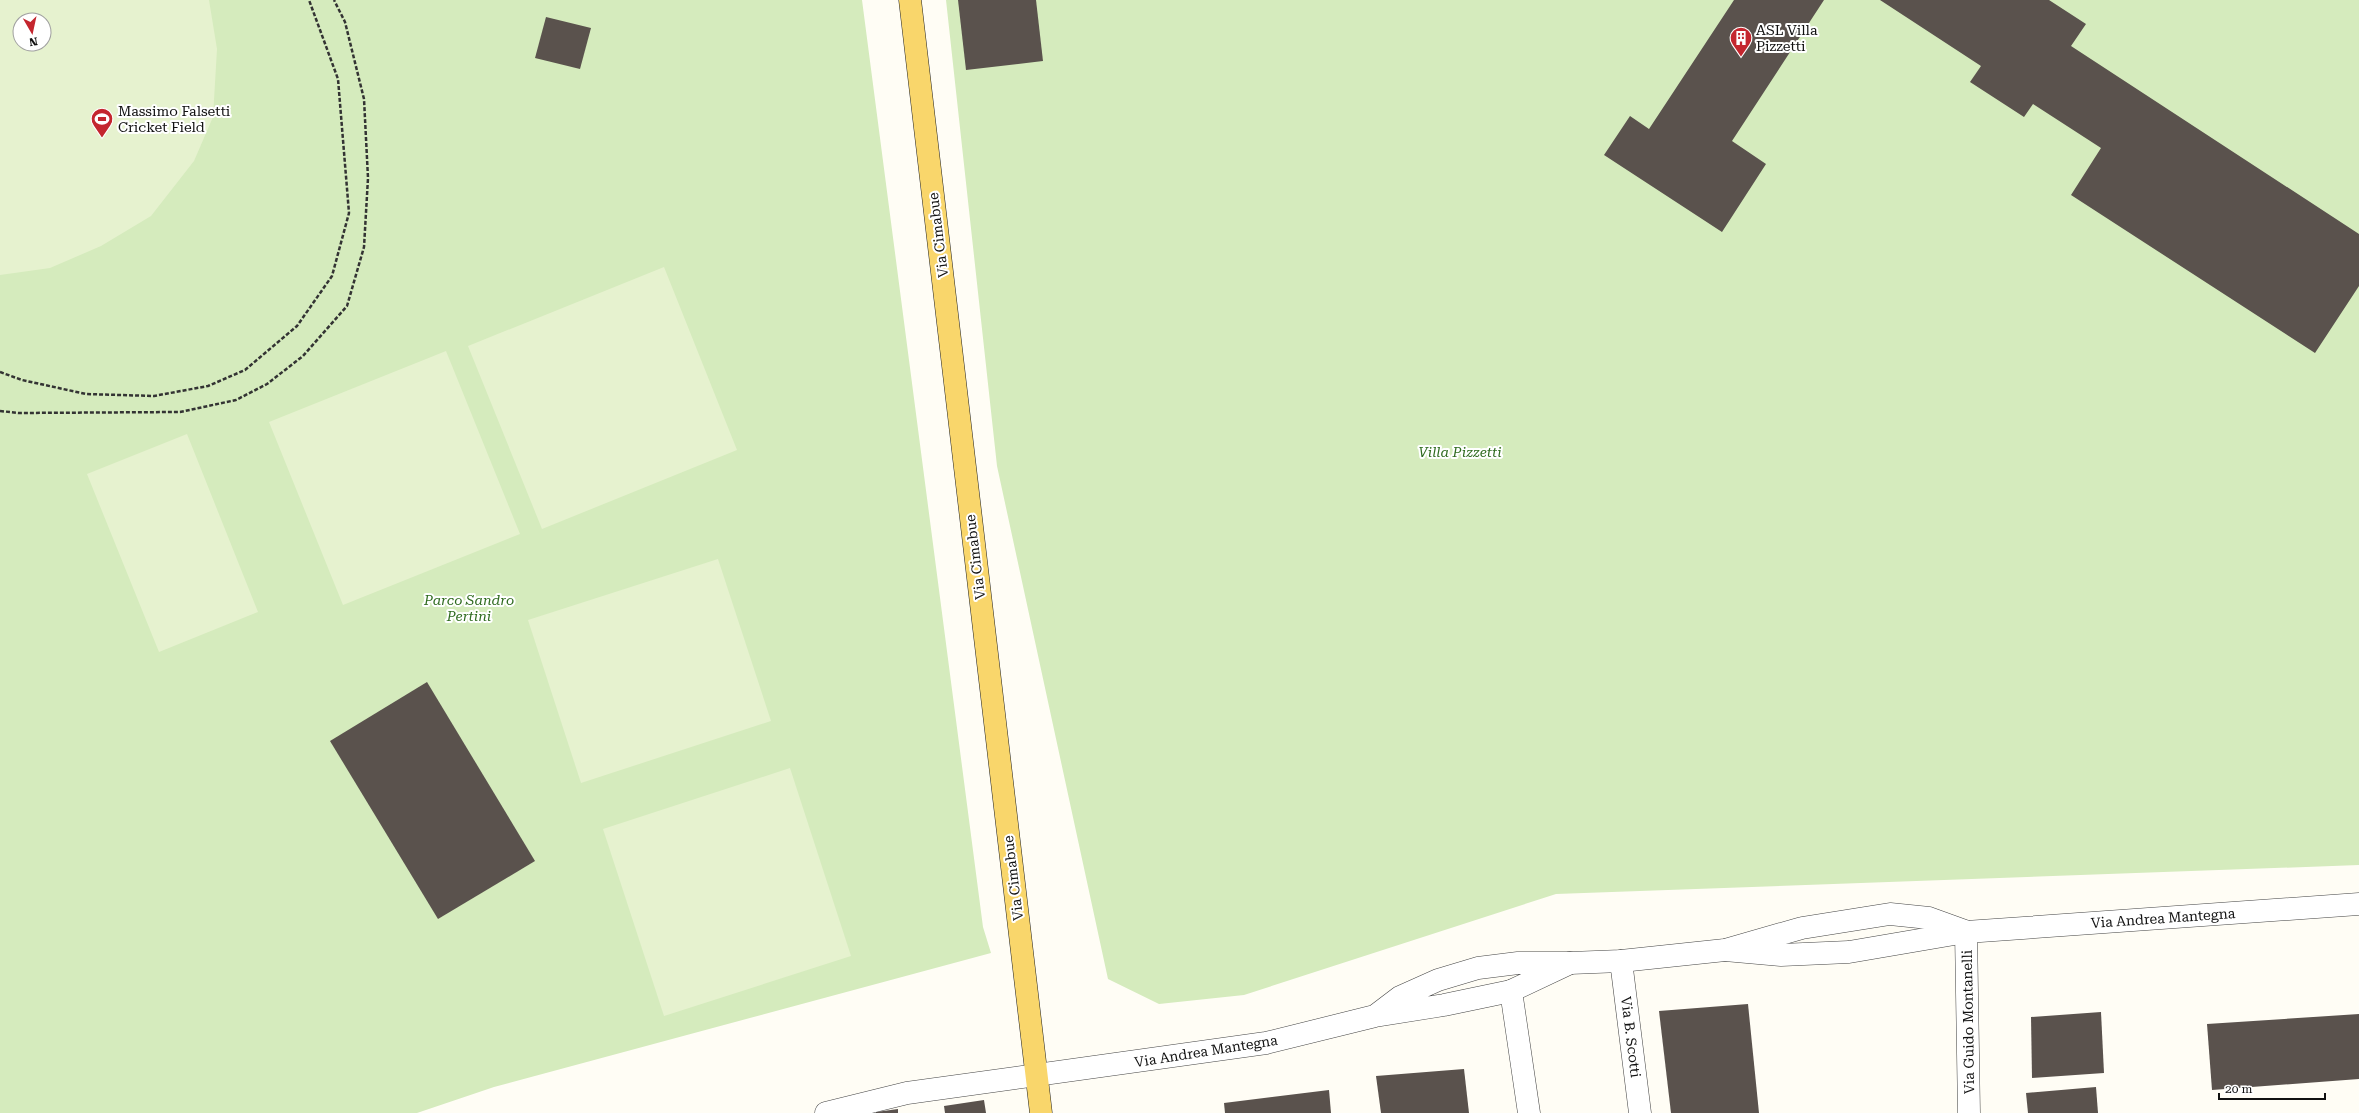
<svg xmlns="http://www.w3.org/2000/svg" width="2359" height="1113" viewBox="0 0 2359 1113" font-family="'Roboto Serif',serif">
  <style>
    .green { fill: #d5ebbd; fill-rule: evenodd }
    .pitch { fill: #e6f2cf; fill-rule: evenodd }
    .building { fill: #5a524d }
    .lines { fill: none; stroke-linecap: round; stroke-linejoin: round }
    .minor-casing { stroke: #444; stroke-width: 23 }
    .major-casing { stroke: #222; stroke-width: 23 }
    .path { stroke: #333; stroke-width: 2.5; stroke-dasharray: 4 2; stroke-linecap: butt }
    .minor { stroke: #fff; stroke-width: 22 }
    .major { stroke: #f9d66b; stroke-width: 22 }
    .labels { text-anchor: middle; stroke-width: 4; stroke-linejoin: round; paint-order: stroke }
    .poi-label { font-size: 14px; fill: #111; stroke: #fff; text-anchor: start }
    .street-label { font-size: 14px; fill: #111; stroke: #fff }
    .park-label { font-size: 14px; font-style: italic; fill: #2f6b1f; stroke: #fff }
  </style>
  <rect width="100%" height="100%" fill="#fffdf5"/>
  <g class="green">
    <path d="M0,0h862l121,927 8,26 -497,134 -77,26h-417zM20,20h24v24h-24z"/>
    <polygon points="946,0 2359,0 2359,865 1556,894 1244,995 1159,1004 1108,979 997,466"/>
  </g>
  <g class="pitch">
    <path d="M0,0h209l8,49 -4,68 -19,44 -43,55 -50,30 -51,22 -50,7zM20,20h24v24h-24z"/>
    <polygon points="664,267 737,450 542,529 468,346"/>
    <polygon points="446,351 520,534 343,605 269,422"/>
    <polygon points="187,434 258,612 159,652 87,474"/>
    <polygon points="718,559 771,721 581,783 528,620"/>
    <polygon points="790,768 851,956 664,1016 603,829"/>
  </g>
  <g class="building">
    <polygon points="958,0 1036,0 1043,61 966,70"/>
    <polygon points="1734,0 1824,0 1732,141 1766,164 1722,232 1604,155 1630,116 1649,129"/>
    <polygon points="1880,0 2049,0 2086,24 2071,46 2359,234 2359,286 2315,353 2071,195 2101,148 2033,104 2024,117 1970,82 1981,66"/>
    <polygon points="546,17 591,28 580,69 535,58"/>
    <polygon points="427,682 535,861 438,919 330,741"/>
    <polygon points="1748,1004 1759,1113 1671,1113 1659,1011"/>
    <polygon points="2101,1012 2104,1073 2032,1078 2031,1017"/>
    <polygon points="2359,1014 2359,1079 2212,1090 2207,1024"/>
    <polygon points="1464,1069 1469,1113 1381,1113 1376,1076"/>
    <polygon points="2096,1087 2098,1113 2028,1113 2026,1093"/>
    <polygon points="1329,1090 1331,1113 1225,1113 1224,1103"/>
    <polygon points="984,1100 986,1113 945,1113 944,1106"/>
    <polygon points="898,1109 898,1113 876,1113 876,1112"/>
  </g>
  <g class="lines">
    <g class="minor-casing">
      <g id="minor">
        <polyline points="1966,932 1969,1113"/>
        <polyline points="1725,950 1781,955 1849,952 1966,932 2359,904"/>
        <polyline points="1621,961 1640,1113"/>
        <polyline points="1570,963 1621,961 1725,950 1802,928 1890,914 1929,918 1965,931"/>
        <polyline points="1511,991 1529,1113"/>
        <polyline points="826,1113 907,1093 1266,1043 1375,1016 1444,1005 1511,991 1570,963 1518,963 1478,968 1438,980 1400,997 1375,1016"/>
      </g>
    </g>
    <g class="major-casing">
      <polyline id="major" points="910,0 1041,1113"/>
    </g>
    <g class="path">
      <polyline points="0,372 22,380 86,394 154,396 208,386 245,370 297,326 332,276 349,213 338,79 309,0"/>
      <polyline points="0,411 19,413 180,412 236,400 267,384 303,356 347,306 364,247 368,178 364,99 345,22 334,0"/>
    </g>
    <use href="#minor" class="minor"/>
    <use href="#major" class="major"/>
  </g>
  <defs>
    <g id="building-pin" transform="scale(1.15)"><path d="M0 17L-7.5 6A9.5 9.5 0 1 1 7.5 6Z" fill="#c4262e" stroke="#fff"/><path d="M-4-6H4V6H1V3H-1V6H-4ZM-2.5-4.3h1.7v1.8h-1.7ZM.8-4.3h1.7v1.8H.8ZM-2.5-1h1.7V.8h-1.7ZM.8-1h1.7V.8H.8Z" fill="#fff"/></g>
    <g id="stadium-pin" transform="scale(1.15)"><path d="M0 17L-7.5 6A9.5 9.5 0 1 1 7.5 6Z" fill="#c4262e" stroke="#fff"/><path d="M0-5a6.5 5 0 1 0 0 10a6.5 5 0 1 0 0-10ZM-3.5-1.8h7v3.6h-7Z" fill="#fff"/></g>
  </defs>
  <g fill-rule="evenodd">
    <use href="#building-pin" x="1741" y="38"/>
    <use href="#stadium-pin" x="102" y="119"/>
  </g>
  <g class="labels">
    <g class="poi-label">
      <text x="1756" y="35">ASL Villa<tspan x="1756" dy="16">Pizzetti</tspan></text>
      <text x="118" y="116">Massimo Falsetti<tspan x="118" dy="16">Cricket Field</tspan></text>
    </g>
    <g class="street-label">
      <text transform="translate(938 235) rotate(-97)" y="5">Via Cimabue</text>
      <text transform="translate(975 557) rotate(-97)" y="5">Via Cimabue</text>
      <text transform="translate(1013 878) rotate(-97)" y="5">Via Cimabue</text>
      <text transform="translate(2163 918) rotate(-4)" y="5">Via Andrea Mantegna</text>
      <text transform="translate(1968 1022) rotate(-91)" y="5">Via Guido Montanelli</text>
      <text transform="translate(1631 1037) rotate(83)" y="5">Via B. Scotti</text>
      <text transform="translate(1206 1051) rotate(-9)" y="5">Via Andrea Mantegna</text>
    </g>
    <g class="park-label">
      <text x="1460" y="457">Villa Pizzetti</text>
      <text x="469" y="605">Parco Sandro<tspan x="469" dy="16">Pertini</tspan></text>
    </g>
  </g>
  <g transform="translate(32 32) rotate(171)"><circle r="19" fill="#ffffff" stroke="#a0a0a0"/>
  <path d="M0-3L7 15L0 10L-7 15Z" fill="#c4262e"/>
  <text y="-6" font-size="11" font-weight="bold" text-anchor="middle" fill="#111111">N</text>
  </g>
  <path d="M2219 1093v6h106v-6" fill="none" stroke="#111111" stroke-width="2"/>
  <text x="2225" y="1093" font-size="12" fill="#111111" stroke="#ffffff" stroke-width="3" paint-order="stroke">20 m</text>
</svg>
